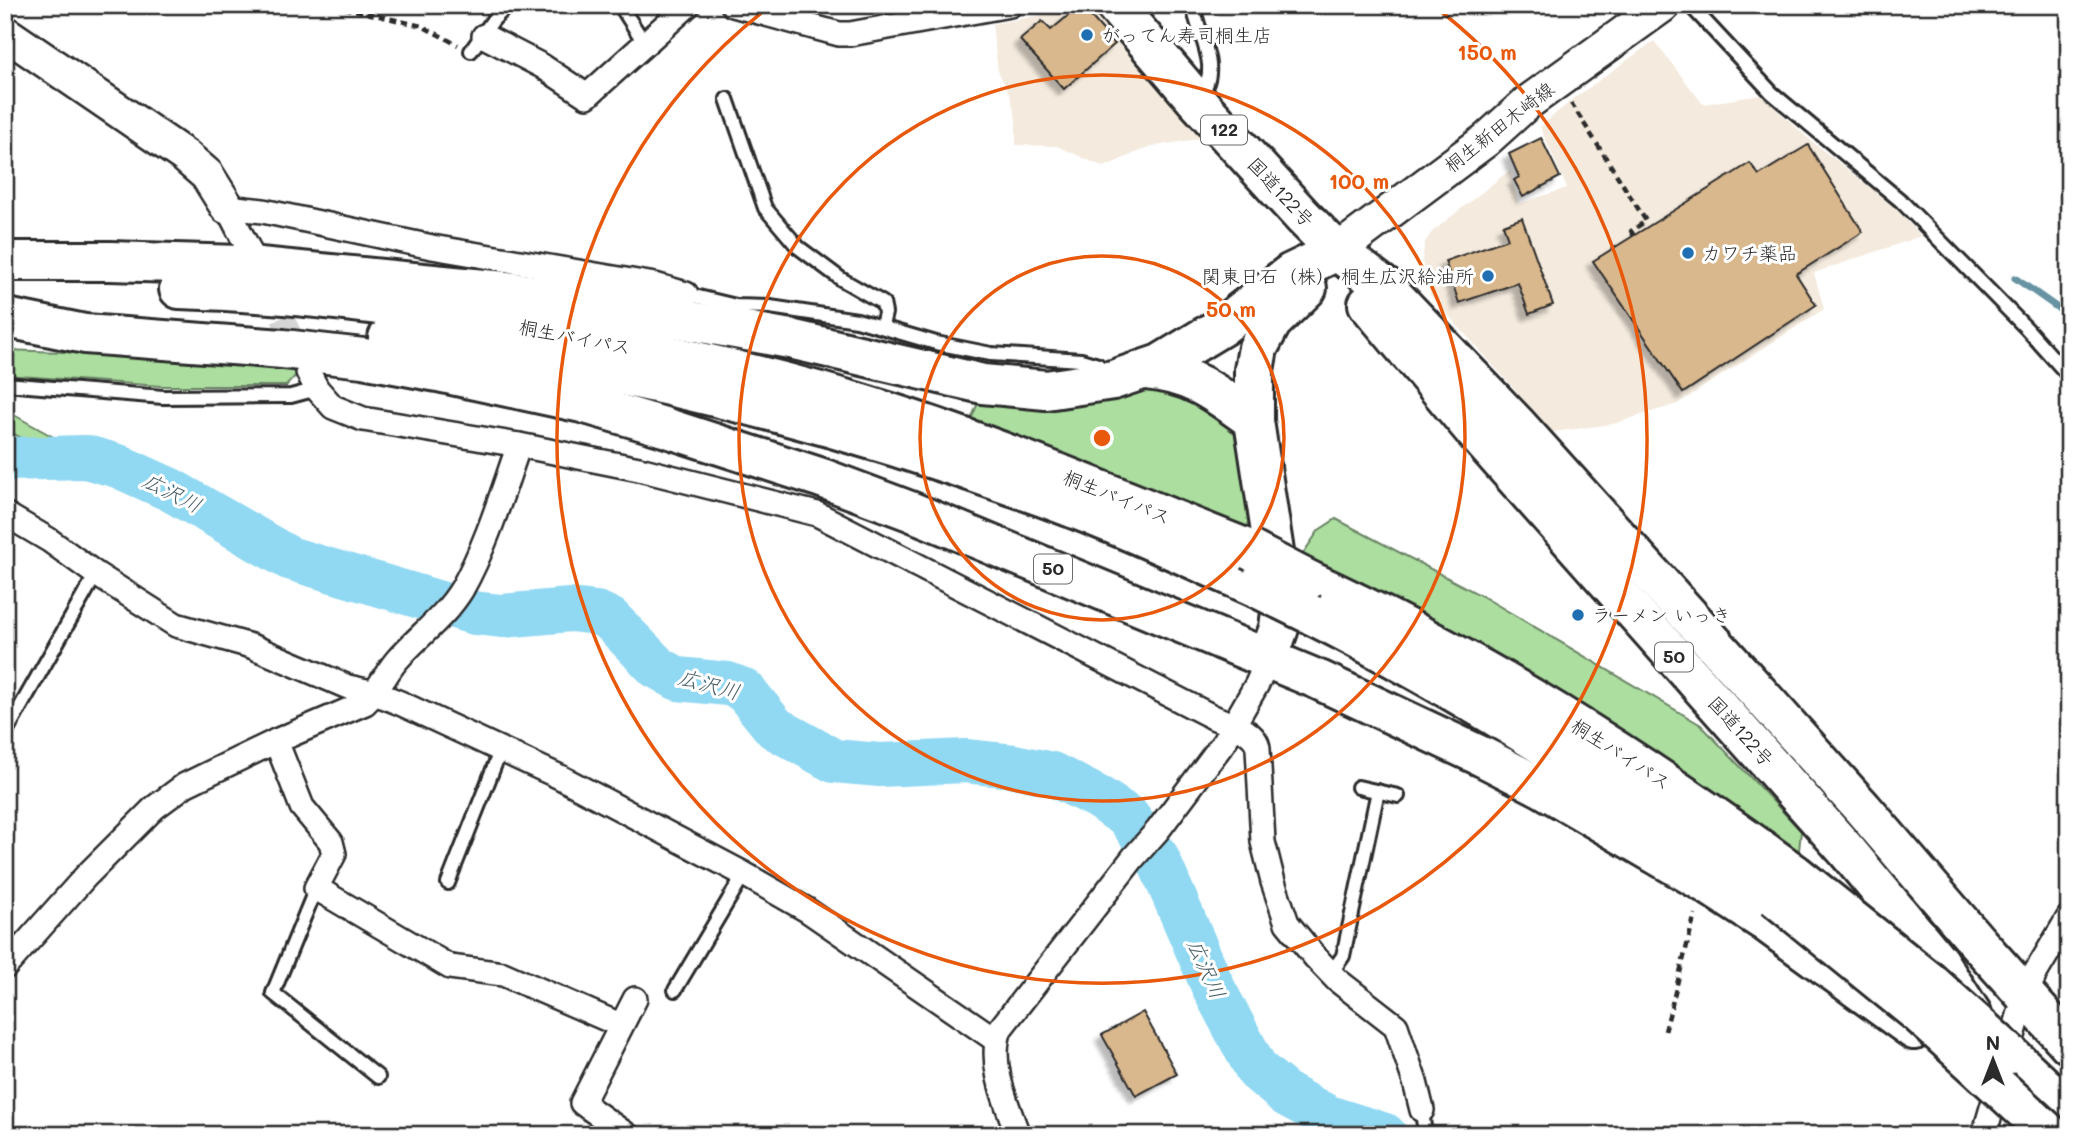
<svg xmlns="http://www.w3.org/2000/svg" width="2074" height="1140" viewBox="0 0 2074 1140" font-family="Mali,'Klee One',sans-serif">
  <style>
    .built { fill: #f4eadd }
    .green { fill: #abde9f; stroke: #6b8465; stroke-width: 2 }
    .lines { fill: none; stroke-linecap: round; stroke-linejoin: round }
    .stream { stroke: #6893a2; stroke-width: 7 }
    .river { stroke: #91d8f2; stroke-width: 44 }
    .building { fill: #dab88d; stroke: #2b2b2b; stroke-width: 2; filter: url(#shadow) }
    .street-tunnel { stroke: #d5d5d5; stroke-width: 23; stroke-dasharray: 23 11; stroke-linecap: butt }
    .lane-casing { stroke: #2b2b2b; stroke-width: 18 }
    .street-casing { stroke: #2b2b2b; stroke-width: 28 }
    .secondary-casing { stroke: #2b2b2b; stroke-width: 38 }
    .highway-casing { stroke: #2b2b2b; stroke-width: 44 }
    .path { stroke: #2b2b2b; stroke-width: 4.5; stroke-dasharray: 7 5; stroke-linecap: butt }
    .lane { stroke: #fff; stroke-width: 12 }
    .street { stroke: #fff; stroke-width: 23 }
    .secondary { stroke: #fff; stroke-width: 33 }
    .highway { stroke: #fff; stroke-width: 38 }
    .highway-bridge-casing { stroke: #2b2b2b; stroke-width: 44; stroke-linecap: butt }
    .highway-bridge { stroke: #fff; stroke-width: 38 }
    .ring { fill: none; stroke: #e8590c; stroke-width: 3.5 }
    .poi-dot { fill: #1f6fb2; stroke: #fff; stroke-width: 2.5 }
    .labels { text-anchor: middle; stroke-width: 6; stroke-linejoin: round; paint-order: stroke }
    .shield { fill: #fff; stroke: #6b6b6b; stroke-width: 2 }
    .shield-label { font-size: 18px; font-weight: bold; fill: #2b2b2b }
    .poi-label { font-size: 19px; fill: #2b2b2b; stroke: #fff; text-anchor: start }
    .street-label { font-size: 19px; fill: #2b2b2b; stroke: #fff }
    .water-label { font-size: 21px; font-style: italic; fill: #4a5f67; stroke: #fff }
    .centre { fill: #e8590c; stroke: #fff; stroke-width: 3.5 }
    .ring-label { font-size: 21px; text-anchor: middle; font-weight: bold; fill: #e8590c; stroke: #fff; stroke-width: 6; stroke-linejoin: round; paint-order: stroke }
  </style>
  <defs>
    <filter id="shadow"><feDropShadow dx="-6" dy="6" stdDeviation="2" flood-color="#0004"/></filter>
  </defs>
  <rect width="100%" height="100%" fill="#fff"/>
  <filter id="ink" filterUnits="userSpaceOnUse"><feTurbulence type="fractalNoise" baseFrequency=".0143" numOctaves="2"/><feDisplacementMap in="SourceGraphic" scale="14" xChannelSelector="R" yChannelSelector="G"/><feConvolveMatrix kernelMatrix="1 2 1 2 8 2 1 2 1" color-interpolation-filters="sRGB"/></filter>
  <g filter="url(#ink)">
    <g class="built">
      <polygon points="1075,5 1086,5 1209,137 1149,147 1104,167 1057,146 1016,145 1016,118 1010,96 998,71 992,24 1065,11"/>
      <polygon points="1654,41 1703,104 1761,95 1810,140 1892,205 1921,236 1814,273 1824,309 1677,404 1613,424 1553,432 1430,295 1422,261 1425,242 1432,232 1510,170 1518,204 1567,188 1540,127 1573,99"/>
    </g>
    <g class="green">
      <polygon points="5,350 90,353 253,363 272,368 300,371 286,386 161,386 5,375"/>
      <polygon points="1165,383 1233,427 1241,441 1253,533 970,422 982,393"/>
      <polygon points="5,410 240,541 5,430"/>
      <polygon points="1336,519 1482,596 1701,725 1801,831 1798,860 1302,555 1319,530"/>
    </g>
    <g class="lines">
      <polyline class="stream" points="2015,278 2069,316"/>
      <polyline class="river" points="5,459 86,457 118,466 171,490 289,558 474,613 502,616 570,610 597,613 610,619 657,667 678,679 728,684 744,690 775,728 834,761 880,765 965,761 1014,766 1052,774 1099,798 1128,817 1157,857 1214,989 1257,1070 1287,1095 1328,1117 1385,1135"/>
    </g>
    <g class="building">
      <polygon points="1081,5 1115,44 1064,89 1020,40 1042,21 1051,30"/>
      <polygon points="1541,138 1560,177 1523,197 1514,180 1519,177 1509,154"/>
      <polygon points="1808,145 1863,232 1796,274 1816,305 1683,393 1593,261 1750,163 1759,175"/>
      <polygon points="1522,218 1553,305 1529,314 1518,283 1459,303 1445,261 1508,239 1503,225"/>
      <polygon points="1143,1012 1177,1074 1136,1096 1102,1035"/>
    </g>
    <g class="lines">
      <polyline class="street-tunnel" points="267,287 301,356"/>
      <g class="lane-casing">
        <g id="lane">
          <polyline points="620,5 645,44"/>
          <path d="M1193,5c5,32 30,63 6,92"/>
          <polyline points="1690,5 1772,93 1901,201 2027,329 2069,376"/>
          <polyline points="471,51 493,20 508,5"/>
          <polyline points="727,99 765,208 798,247 841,279 883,303 885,313 882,326"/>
          <polyline points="686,294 736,306 770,307 857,320 936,343 991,354 1081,360 1098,365 1105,372"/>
          <polyline points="5,384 163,397 291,396 317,389"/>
          <polyline points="5,729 9,727 96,574"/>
          <polyline points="1358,787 1398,796"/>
          <polyline points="448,883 501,749"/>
          <polyline points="316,888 273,993 378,1077"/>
          <polyline points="1331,973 1343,956 1378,791"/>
          <polyline points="675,990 744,874"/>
          <polyline points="1422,1110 1425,1135"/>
        </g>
      </g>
      <g class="street-casing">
        <g id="street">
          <polyline points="733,5 839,34 850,34 1010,5"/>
          <polyline points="484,36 542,66 587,96 688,5"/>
          <polyline points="227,207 263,211 432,247 655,285 686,294 681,318"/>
          <polyline points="227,207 248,248"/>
          <path d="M308,372l9,17 16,18 30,12 156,26 120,24 178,45 396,203c15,7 43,13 45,31l5,94 10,40 14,41 28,34 22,23 59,46 19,56 7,28"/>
          <polyline points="5,514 49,540 96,574 176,625 251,646 348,687 375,693 400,703 560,777 744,874 807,910 996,1040"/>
          <polyline points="276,741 302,807 331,842 334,854 316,888 450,967 503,974 620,1025"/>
          <path d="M5,967l81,-91 68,-68 31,-23 91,-44 89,-38c14,-13 20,-29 32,-43 21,-24 48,-43 65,-71 25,-45 40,-96 57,-144"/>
          <polyline points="627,1135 582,1103 635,999"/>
          <path d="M1018,1135c-12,-33 -30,-72 -18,-106l133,-171 25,-28 66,-88 33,-58 11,-25"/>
          <polyline points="1984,1135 2025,995 2036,972 2069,917"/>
        </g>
      </g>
      <g class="secondary-casing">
        <g id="secondary">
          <polyline points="5,33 185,156 207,175 227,207"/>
          <polyline points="1337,251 1486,140 1527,103 1663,5"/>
        </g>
      </g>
      <g class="highway-casing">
        <g id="highway">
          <polyline points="1115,5 1196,100 1303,217 1337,251 1386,288 1518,426 1863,809 1979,944 2069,1044"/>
          <polyline points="5,261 110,261 240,265 515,292 592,303 790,339 983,384 1046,390 1113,380 1160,364 1221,327 1291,273 1337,251"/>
          <path d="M179,289c135,4 270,23 403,49 104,19 208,43 309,75 122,39 240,90 359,137"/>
          <polyline points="1368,304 1481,439 1847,851 1938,961 1972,1014"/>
          <polyline points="7,318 85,334 283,349 363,358 438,372 582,403 664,427 822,478 910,511 1319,680 1483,757 1543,788 1707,884 1764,921 1914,1030"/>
          <path d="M388,338c221,25 449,83 658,160 71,26 140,58 209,89"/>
          <path d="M1146,370c47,4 71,24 108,51"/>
          <path d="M1308,580c173,79 333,181 487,294"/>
          <path d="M1312,615c112,56 217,120 322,188 47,31 95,61 141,94"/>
          <polyline points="1268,659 1279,628 1282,604 1254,421 1254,370 1258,348 1272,322 1307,288"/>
          <polyline points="2010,1054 2069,1110"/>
        </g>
      </g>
      <g class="path">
        <polyline points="332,5 422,26 458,45"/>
        <polyline points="1571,103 1646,221 1631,231 1634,236"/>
        <polyline points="1665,1031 1695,914"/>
      </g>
      <use href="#lane" class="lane"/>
      <use href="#street" class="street"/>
      <use href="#secondary" class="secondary"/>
      <use href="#highway" class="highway"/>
      <g class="highway-bridge-casing">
        <g id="highway-bridge">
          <polyline points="1250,550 1308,580"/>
          <polyline points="1255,587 1312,615"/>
          <polyline points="1795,874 1929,981 2010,1054"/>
          <polyline points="1775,897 1919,1014 2051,1135"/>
        </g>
      </g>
      <use href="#highway-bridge" class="highway-bridge"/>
    </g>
  </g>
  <g class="ring">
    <circle cx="1102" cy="438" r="182"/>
    <circle cx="1102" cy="438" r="363"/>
    <path d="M1434 6A545 545 0 1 1 770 6"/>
  </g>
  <g class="poi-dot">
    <circle cx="1087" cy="35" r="7"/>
    <circle cx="1688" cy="253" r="7"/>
    <circle cx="1488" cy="276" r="7"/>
    <circle cx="1578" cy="615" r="7"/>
  </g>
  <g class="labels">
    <g class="shield">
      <rect x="1201" y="115.5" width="46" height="29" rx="5"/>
      <rect x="1034" y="554.5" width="38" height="29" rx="5"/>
      <rect x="1655" y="642.5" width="38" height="29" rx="5"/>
    </g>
    <g class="shield-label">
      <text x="1224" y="136">122</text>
      <text x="1053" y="575">50</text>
      <text x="1674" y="663">50</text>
    </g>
    <g class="poi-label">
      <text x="1101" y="42">がってん寿司桐生店</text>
      <text x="1702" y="260">カワチ薬品</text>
      <text x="1474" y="283" text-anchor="end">関東日石（株） 桐生広沢給油所</text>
      <text x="1592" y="622">ラーメン いっき</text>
    </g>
    <g class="street-label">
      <text transform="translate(1499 127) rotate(-38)" y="7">桐生新田木崎線</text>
      <text transform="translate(1281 192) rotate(47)" y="7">国道122号</text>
      <text transform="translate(575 337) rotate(11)" y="7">桐生バイパス</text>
      <text transform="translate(1117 497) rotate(22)" y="7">桐生バイパス</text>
      <text transform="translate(1741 731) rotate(48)" y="7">国道122号</text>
      <text transform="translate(1621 754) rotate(33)" y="7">桐生バイパス</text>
    </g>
    <g class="water-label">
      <text transform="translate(172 493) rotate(27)" y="7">広沢川</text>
      <text transform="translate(709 685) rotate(15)" y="7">広沢川</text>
      <text transform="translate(1206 969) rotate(66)" y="7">広沢川</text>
    </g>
  </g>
  <circle cx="1102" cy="438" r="10" class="centre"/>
  <g class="ring-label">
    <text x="1487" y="60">150 m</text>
    <text x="1359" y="189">100 m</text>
    <text x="1231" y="317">50 m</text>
  </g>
  <rect width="2074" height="1140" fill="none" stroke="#fff" stroke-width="28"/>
  <rect x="14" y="14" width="2046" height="1112" fill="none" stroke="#2b2b2b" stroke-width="2.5" filter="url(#ink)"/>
  <g transform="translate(1993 1060)" stroke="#ffffff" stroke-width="5" paint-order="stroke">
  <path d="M0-5L12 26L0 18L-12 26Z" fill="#2b2b2b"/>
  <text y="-10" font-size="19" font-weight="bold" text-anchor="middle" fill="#2b2b2b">N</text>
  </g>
</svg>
